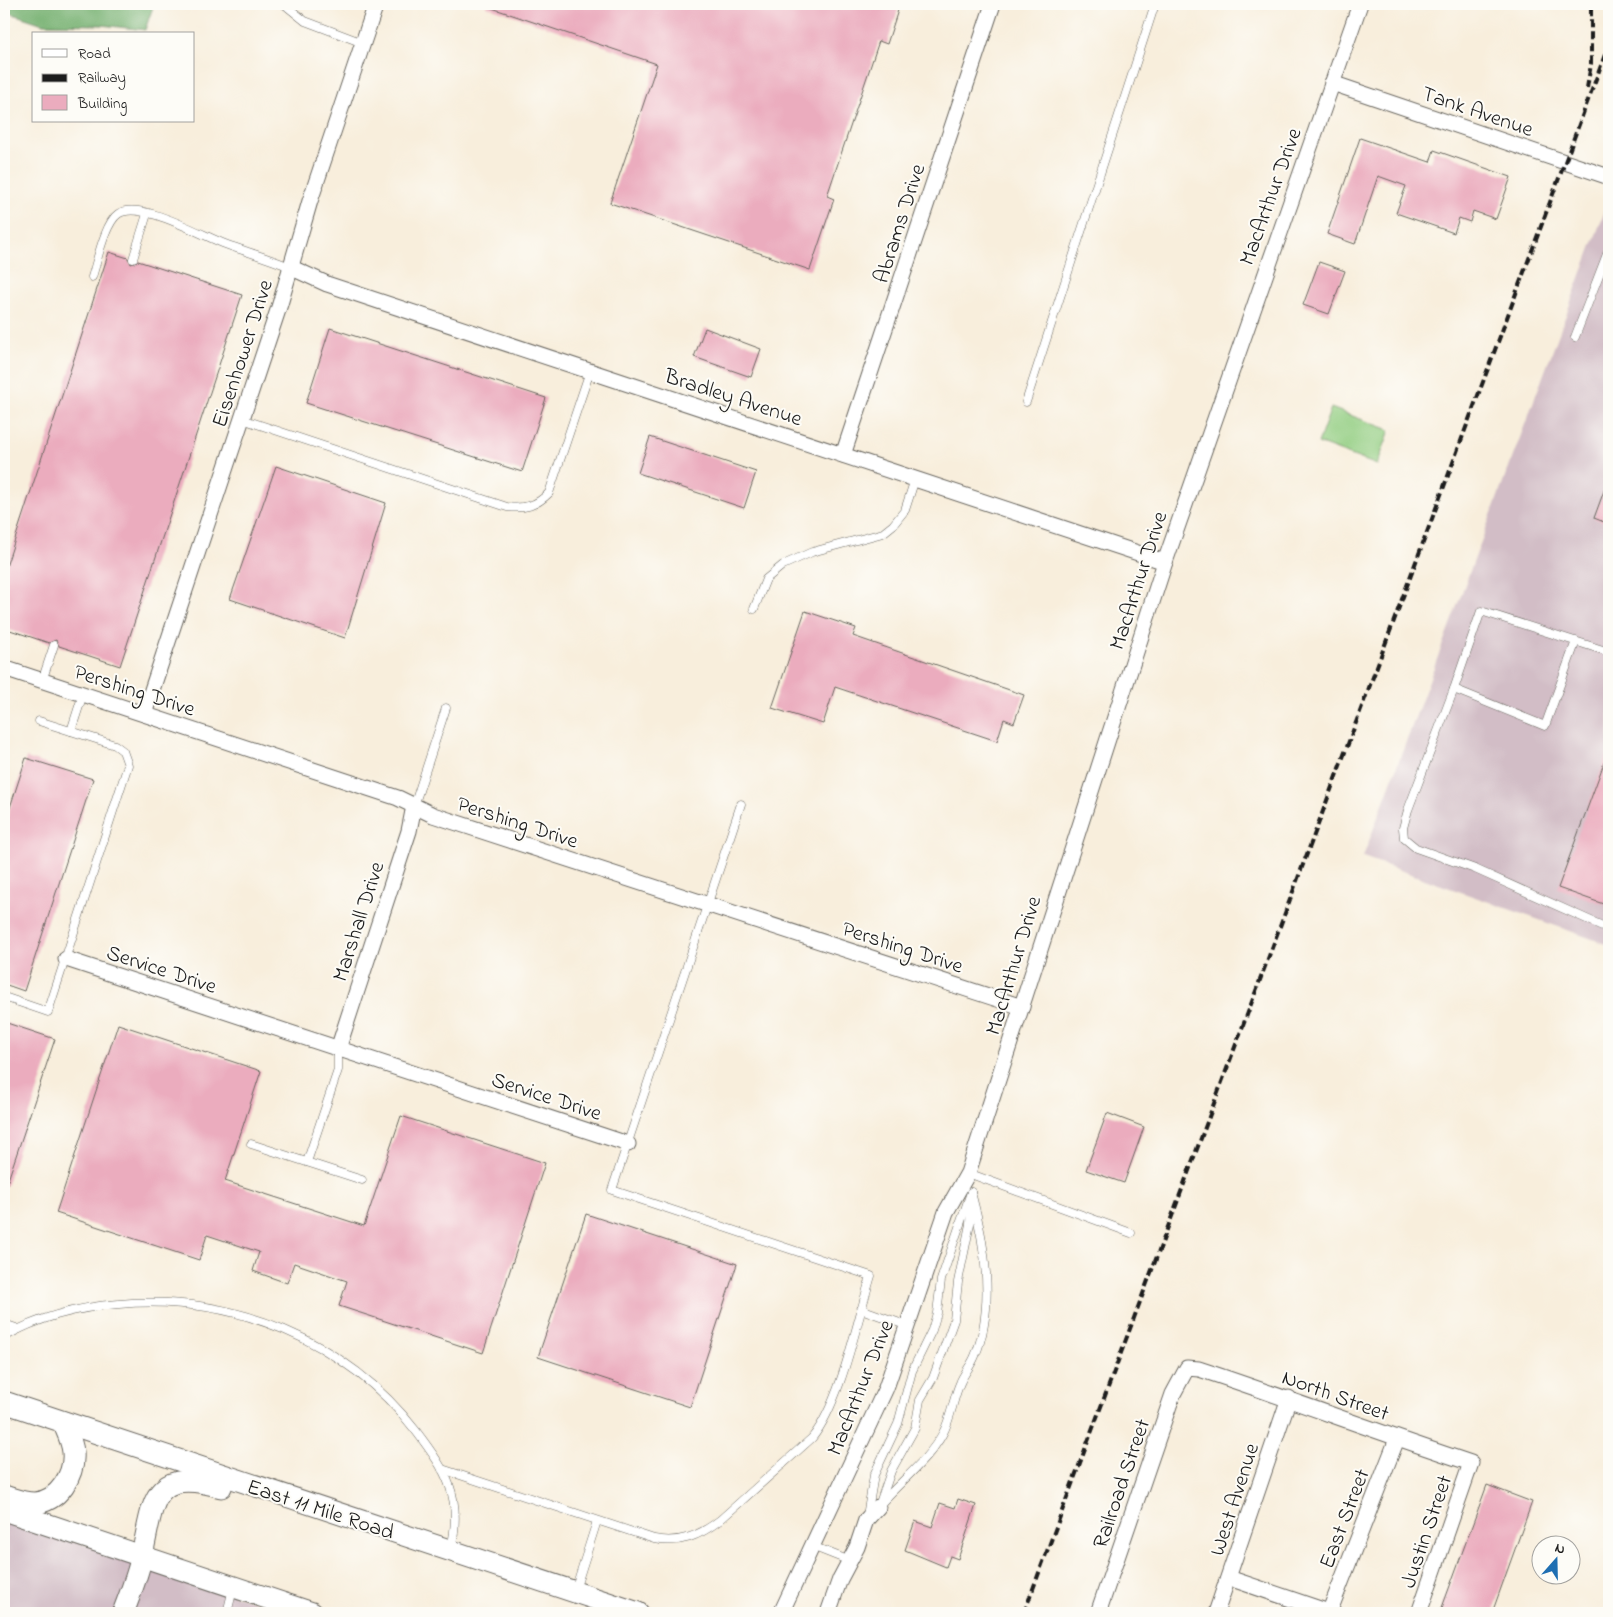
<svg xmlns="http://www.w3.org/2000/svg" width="1613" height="1617" viewBox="0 0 1613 1617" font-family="'Indie Flower',sans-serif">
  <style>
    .industrial { fill: #d2bdc6 }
    .green { fill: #92cd81; stroke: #57744e }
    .forest { fill: #75b06f; stroke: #486646 }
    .building { fill: #ebacbe }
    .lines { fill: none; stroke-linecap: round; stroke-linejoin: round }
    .lane-casing { stroke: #69665f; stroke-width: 9 }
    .street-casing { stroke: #69665f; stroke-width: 17 }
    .secondary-casing { stroke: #69665f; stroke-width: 23 }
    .lane { stroke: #fff; stroke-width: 8 }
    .street { stroke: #fff; stroke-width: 15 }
    .secondary { stroke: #fff; stroke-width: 21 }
    .rail { stroke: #1c1c1c; stroke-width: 4; stroke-dasharray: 8 4; stroke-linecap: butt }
    .labels { text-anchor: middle; stroke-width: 4; stroke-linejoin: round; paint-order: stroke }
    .street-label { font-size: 22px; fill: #1c1c1c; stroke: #fdfcf7 }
  </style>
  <rect width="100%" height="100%" fill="#fdfcf7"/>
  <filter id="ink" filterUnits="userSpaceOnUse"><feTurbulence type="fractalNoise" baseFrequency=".02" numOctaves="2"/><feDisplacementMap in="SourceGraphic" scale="10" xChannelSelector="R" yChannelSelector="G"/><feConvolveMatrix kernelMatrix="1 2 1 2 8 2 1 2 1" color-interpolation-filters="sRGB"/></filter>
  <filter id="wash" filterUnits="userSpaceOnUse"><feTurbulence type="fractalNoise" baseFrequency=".0096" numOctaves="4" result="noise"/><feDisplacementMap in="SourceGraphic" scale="20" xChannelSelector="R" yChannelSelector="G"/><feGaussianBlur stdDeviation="1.12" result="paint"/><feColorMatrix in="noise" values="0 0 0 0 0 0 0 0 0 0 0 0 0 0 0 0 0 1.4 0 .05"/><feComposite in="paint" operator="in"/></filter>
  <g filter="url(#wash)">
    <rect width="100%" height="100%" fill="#f8eedc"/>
    <g class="industrial">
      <polygon points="1609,200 1609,945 1363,857"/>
      <polygon points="4,1518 289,1613 4,1613"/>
    </g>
    <polygon class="green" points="1331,408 1390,430 1377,465 1318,443"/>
    <polygon class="forest" points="4,4 154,4 145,30 101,25 43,24 4,11"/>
    <g id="blocks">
      <g class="building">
        <polygon points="486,4 900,4 887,44 879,41 827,196 834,199 810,270 610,203 657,64 486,6"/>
        <polygon points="1360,138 1430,162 1434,150 1511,177 1496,219 1473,211 1470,222 1459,218 1454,233 1396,213 1406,186 1378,176 1355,244 1327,234"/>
        <polygon points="109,252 128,258 131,264 138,261 242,295 120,666 59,646 56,640 49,643 4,628 4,573"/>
        <polygon points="1319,262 1345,271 1329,314 1303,305"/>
        <polygon points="330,328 546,398 522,472 306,403"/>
        <polygon points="705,328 761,349 751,377 694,357"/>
        <polygon points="650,437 756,472 744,508 638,473"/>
        <polygon points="276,466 386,503 345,638 230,599"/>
        <polygon points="1608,480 1609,481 1609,524 1594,518"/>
        <polygon points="805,611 856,628 853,636 1024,695 1014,723 1004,719 997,741 835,687 823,724 772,708"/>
        <polygon points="1608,752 1609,752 1609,906 1558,888"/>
        <polygon points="26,758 93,779 24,991 4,984 4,826"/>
        <polygon points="4,1022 55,1039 6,1186 4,1186"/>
        <polygon points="118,1024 261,1071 225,1181 364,1226 401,1116 545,1163 483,1353 339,1306 347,1281 294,1263 287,1283 253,1271 259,1252 207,1235 199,1260 56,1213"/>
        <polygon points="1107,1113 1144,1127 1124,1183 1086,1170"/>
        <polygon points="586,1214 737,1264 690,1407 538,1357"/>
        <polygon points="1487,1485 1532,1502 1492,1613 1440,1613"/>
        <polygon points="958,1499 976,1505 958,1559 950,1556 946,1567 905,1550 915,1521 932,1527 940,1503 955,1508"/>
      </g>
    </g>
  </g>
  <g filter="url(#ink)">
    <use href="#blocks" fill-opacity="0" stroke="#69665f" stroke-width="1"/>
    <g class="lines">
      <g class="lane-casing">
        <g id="lane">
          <polyline points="284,4 305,21 363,43"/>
          <polyline points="133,259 147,214"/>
          <path d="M92,277c5,-15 13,-54 26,-63 21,-15 85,22 107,30 22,8 44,14 65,23"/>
          <polyline points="1575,337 1609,249"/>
          <polyline points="1026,402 1155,4"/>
          <path d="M242,419l265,88c18,2 29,-1 42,-14l41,-122"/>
          <polyline points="754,609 766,579 783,565 812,552 883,533 893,525 905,510 915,479"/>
          <polyline points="1576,641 1545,726 1454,689 1481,611 1609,652"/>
          <polyline points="42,681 54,645"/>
          <polyline points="1454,689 1408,810 1403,828 1404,838 1416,848 1475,869 1609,929"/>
          <polyline points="71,731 83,694"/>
          <polyline points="414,806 446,708"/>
          <polyline points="4,997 48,1012 128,765 123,751 115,745 39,721"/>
          <polyline points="251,1144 362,1180"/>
          <polyline points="307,1162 338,1070 338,1049"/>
          <polyline points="968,1173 1131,1233"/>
          <polyline points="861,1309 908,1326"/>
          <polyline points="4,1324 19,1329"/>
          <path d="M4,1337c35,-20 75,-30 115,-33 114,-10 227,36 297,127 31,41 47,66 35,118"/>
          <path d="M442,1469l212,70c26,5 45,-3 66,-19l92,-82c29,-36 45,-117 59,-162l-259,-86 129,-386"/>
          <polyline points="881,1500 891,1471 915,1428 920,1400 933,1378 954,1320 958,1282 970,1224 971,1199"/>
          <path d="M878,1507c20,-24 50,-46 65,-74 8,-15 10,-34 17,-50 4,-10 11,-17 15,-27 21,-50 10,-113 -4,-164"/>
          <polyline points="867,1516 874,1475 898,1424 912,1371 932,1330 937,1313 941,1280 971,1192"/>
          <polyline points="812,1546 850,1561"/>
          <polyline points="575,1590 597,1521"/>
          <polyline points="227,1613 233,1589"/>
        </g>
      </g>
      <g class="street-casing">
        <g id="street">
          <polyline points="1332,83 1609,177"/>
          <polyline points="290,267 327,284 1165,562"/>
          <polyline points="843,455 993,4"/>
          <polyline points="4,668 398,798 433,815 1022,1007"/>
          <polyline points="144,714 280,304 310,201 376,4"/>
          <polyline points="66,959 628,1144"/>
          <polyline points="338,1049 409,831 414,806"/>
          <polyline points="1229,1578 1329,1612"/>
          <polyline points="781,1613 886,1388 946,1212 968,1173 1165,562 1360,4"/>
          <polyline points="828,1613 840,1579 857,1547 866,1520 878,1507"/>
          <path d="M1098,1613l75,-219 14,-26 12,1c91,30 181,64 272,94l-52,150"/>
          <polyline points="1216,1613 1289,1398"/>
          <polyline points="1329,1613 1397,1439"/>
        </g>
      </g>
      <g class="secondary-casing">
        <g id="secondary">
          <polyline points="4,1402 638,1613"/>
          <path d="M4,1496c10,3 20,7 30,7 25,-1 41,-29 39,-51 -1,-11 -6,-20 -10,-30"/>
          <polyline points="4,1510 312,1613"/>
          <path d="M123,1613c7,-19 15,-38 19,-58 12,-54 9,-88 79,-68"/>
        </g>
      </g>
      <use href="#lane" class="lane"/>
      <use href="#street" class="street"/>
      <use href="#secondary" class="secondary"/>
      <g class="rail">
        <polyline points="1587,88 1591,64 1591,4"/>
        <polyline points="1024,1613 1609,44"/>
      </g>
    </g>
  </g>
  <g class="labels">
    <g class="street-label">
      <text transform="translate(1478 110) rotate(19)" y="8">Tank Avenue</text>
      <text transform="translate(1269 196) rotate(-70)" y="8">MacArthur Drive</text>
      <text transform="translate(898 223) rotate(-72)" y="8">Abrams Drive</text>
      <text transform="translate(241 353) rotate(-72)" y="8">Eisenhower Drive</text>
      <text transform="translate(734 396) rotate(18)" y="8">Bradley Avenue</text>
      <text transform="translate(1137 580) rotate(-72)" y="8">MacArthur Drive</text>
      <text transform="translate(135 689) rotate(18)" y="8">Pershing Drive</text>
      <text transform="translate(518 821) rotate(18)" y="8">Pershing Drive</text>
      <text transform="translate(357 921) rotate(-72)" y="8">Marshall Drive</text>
      <text transform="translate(903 946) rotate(18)" y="8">Pershing Drive</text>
      <text transform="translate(1012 965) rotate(-73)" y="8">MacArthur Drive</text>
      <text transform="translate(162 968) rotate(18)" y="8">Service Drive</text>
      <text transform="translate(547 1095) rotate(18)" y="8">Service Drive</text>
      <text transform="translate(859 1387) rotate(-68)" y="8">MacArthur Drive</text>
      <text transform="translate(1336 1394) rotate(20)" y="8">North Street</text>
      <text transform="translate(1120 1483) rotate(-71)" y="8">Railroad Street</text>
      <text transform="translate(1233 1499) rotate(-72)" y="8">West Avenue</text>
      <text transform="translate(321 1508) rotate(18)" y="8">East 11 Mile Road</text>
      <text transform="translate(1343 1518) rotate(-69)" y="8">East Street</text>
      <text transform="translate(1425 1531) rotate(-71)" y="8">Justin Street</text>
    </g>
  </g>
  <rect width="1613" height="1617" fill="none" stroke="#fdfcf7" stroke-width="20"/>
  <rect x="32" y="32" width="162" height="90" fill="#fdfcf7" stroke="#a3a29f"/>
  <rect x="42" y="49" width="25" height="8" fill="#ffffff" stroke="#a3a29f"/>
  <text x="78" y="58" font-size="15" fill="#1c1c1c">Road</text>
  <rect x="42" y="74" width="25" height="8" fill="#1c1c1c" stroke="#a3a29f"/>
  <text x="78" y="82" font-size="15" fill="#1c1c1c">Railway</text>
  <rect x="42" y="95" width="25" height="15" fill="#ebacbe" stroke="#a3a29f"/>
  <text x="78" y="108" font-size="15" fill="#1c1c1c">Building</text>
  <g transform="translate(1556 1560) rotate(20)"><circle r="24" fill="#fdfcf7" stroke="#a3a29f"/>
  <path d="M0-4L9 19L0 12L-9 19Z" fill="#1f6fb2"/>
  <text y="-8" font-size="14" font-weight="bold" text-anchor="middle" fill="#1c1c1c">N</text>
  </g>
</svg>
